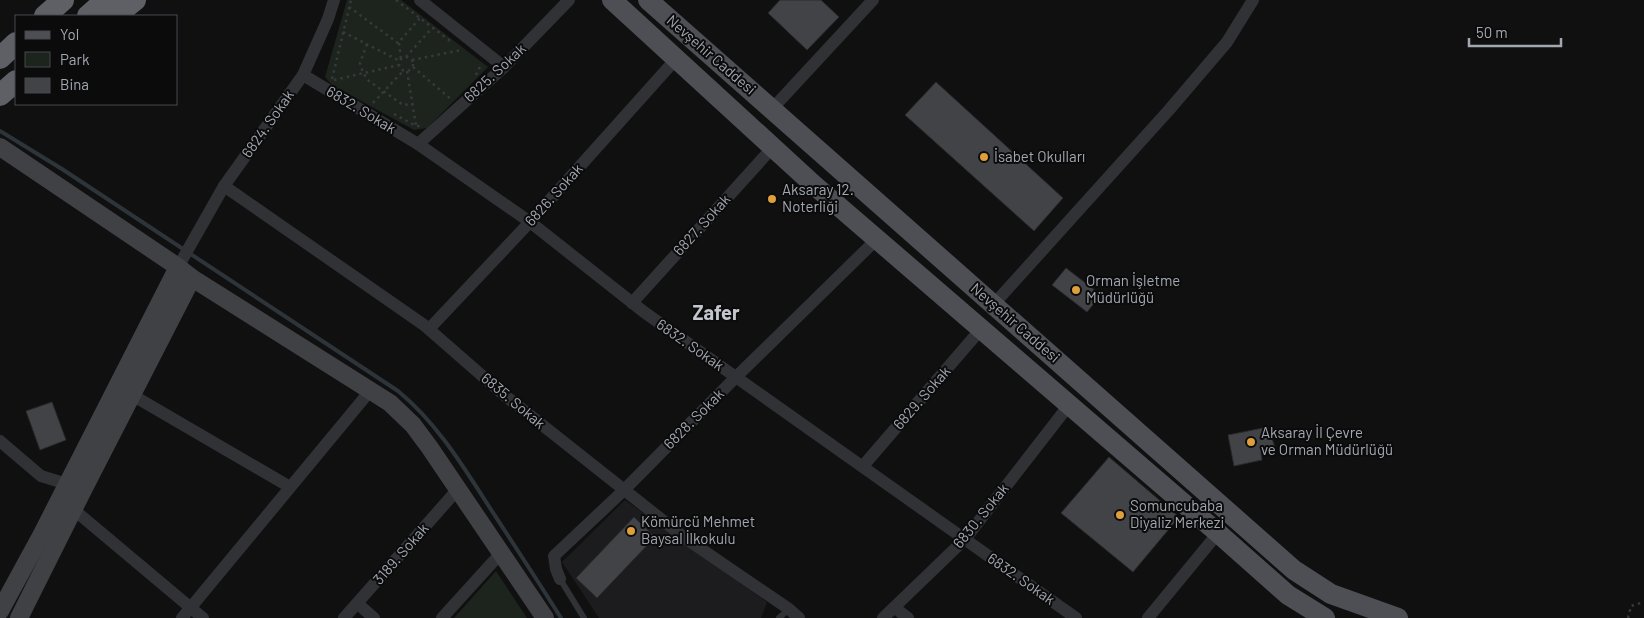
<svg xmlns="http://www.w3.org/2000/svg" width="1644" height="618" viewBox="0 0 1644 618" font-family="Barlow,sans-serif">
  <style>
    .built { fill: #1c1c1e }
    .green { fill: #1d231d }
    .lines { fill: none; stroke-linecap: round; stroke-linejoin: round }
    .stream { stroke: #2d353a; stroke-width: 4 }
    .building { fill: #414346; stroke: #2a2a2d }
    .path { stroke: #37393c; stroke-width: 2.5; stroke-dasharray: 2.5 4; stroke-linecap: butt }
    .lane { stroke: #313236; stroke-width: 6 }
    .street { stroke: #313236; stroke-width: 12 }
    .secondary { stroke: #3f4145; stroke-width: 18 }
    .primary { stroke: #4d4f54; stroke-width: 20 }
    .highway { stroke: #5e6066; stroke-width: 22 }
    .poi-dot { fill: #df9f3a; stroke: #0b0b0c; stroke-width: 2 }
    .labels { text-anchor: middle; stroke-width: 4; stroke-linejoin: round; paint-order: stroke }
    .street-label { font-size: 15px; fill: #a2a7b0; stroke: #0b0b0c }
    .poi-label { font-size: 15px; fill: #a2a7b0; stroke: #0b0b0c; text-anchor: start }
    .district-label { font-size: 20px; font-weight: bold; fill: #c3c6cd; stroke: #0b0b0c }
  </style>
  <rect width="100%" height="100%" fill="#101011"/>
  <polygon class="built" points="625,500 767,602 761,618 599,618 562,562"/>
  <g class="green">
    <polygon points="347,0 401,0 488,67 427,128 414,130 332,85 325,77"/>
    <polygon points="496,571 527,618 454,618"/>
  </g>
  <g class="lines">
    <path class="stream" d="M0,131l62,38 336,222c39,32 65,75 92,117 24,37 48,73 71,110"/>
  </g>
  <g class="building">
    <polygon points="780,0 821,0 839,17 807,50 768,13"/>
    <polygon points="936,82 1063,198 1034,231 905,115"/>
    <polygon points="1066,268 1101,295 1087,312 1052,285"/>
    <polygon points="52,402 66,440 40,450 26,411"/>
    <polygon points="1268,427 1276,450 1261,452 1262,460 1234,466 1228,435"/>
    <polygon points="1109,457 1179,517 1133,572 1061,513"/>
    <polygon points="634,517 655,537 597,598 576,578"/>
  </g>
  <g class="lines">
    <g class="path">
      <polyline points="396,0 453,43"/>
      <polyline points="349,7 398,43 420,18"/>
      <polyline points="343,32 400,61"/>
      <polyline points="399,43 401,59"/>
      <polyline points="367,44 360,63 363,73 369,81 403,105 413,104"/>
      <polyline points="406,57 432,28"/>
      <circle cx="406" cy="64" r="7"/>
      <polyline points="412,60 461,50"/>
      <polyline points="413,67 452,100"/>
      <polyline points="407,71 416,126"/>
      <polyline points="476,75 481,65"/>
      <polyline points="332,79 351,0"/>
      <polyline points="334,80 399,65"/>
      <polyline points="373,103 403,71"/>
      <polyline points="394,114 416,126 421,126"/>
      <polyline points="1628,618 1631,606 1644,602"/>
    </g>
    <g class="lane">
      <polyline points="560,579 584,618"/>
      <polyline points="779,618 789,609"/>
    </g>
    <g class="street">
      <polyline points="420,0 504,67"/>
      <polyline points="303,75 418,144 530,222 644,312 1076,618"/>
      <polyline points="772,109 873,0"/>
      <polyline points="418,144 504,67 569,0"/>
      <polyline points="224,186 424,325 503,394 685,538 789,609 799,618"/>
      <polyline points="178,267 224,186 303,75 328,19 334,0"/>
      <polyline points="632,303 773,147"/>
      <polyline points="994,304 1169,110 1227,42 1253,0"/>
      <polyline points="429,329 530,222 676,59"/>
      <polyline points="132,395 290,487"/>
      <polyline points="0,441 41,476 67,484"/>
      <polyline points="863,466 981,329"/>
      <polyline points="73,509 203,618"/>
      <polyline points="560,579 556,569 554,556 623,491 736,377 877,239"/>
      <polyline points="358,604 374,618"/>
      <polyline points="895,608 908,618"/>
      <polyline points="182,618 370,391"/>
      <polyline points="344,618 458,489"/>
      <polyline points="442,618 501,553"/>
      <polyline points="883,618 965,539 1069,405"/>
      <polyline points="1148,618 1218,533"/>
    </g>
    <g class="secondary">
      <polyline points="0,147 178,267 192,278 390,403 413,425 430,448 545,618"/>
      <polyline points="0,611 42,534 178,267"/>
      <polyline points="19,618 82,492 192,278"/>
    </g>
    <g class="primary">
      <polyline points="612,0 814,185 1218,533 1288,595 1325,618"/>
      <polyline points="648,0 1294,570 1331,594 1398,618"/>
    </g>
    <g class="highway">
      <polyline points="45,16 63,0"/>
      <polyline points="88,16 106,0"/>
      <polyline points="115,16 135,0"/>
      <polyline points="0,58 16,43"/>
      <polyline points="0,95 16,81"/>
    </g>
  </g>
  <g class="poi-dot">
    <circle cx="984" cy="157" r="5"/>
    <circle cx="772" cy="199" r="5"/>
    <circle cx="1076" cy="290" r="5"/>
    <circle cx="1251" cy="442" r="5"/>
    <circle cx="1120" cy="515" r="5"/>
    <circle cx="631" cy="531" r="5"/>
  </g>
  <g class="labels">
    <g class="street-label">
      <text transform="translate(711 55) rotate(41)" y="5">Nevşehir Caddesi</text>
      <text transform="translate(495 73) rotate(-43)" y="5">6825. Sokak</text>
      <text transform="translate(361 110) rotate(31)" y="5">6832. Sokak</text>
      <text transform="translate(268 124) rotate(-55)" y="5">6824. Sokak</text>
      <text transform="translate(554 195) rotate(-48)" y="5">6826. Sokak</text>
      <text transform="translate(702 225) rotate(-48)" y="5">6827. Sokak</text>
      <text transform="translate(1015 323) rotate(41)" y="5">Nevşehir Caddesi</text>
      <text transform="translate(690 345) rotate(35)" y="5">6832. Sokak</text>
      <text transform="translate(922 398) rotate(-49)" y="5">6829. Sokak</text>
      <text transform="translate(513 401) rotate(40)" y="5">6835. Sokak</text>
      <text transform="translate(694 419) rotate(-45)" y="5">6828. Sokak</text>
      <text transform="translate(981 516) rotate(-51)" y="5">6830. Sokak</text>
      <text transform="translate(401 554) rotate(-49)" y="5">3189. Sokak</text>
      <text transform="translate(1021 579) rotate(35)" y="5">6832. Sokak</text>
    </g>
    <g class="poi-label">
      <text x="994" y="162">İsabet Okulları</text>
      <text x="782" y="195">Aksaray 12.<tspan x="782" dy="17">Noterliği</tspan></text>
      <text x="1086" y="286">Orman İşletme<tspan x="1086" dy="17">Müdürlüğü</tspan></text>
      <text x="1261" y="438">Aksaray İl Çevre<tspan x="1261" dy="17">ve Orman Müdürlüğü</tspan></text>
      <text x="1130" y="511">Somuncubaba<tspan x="1130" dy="17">Diyaliz Merkezi</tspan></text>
      <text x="641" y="527">Kömürcü Mehmet<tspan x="641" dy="17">Baysal İlkokulu</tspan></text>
    </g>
    <g class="district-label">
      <text x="716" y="320">Zafer</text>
    </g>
  </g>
  <rect x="15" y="15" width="162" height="90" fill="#0b0b0c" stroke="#47494e"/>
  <rect x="25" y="31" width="25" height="8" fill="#4d4f54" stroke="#47494e"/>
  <text x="60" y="40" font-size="15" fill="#a2a7b0">Yol</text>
  <rect x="25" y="52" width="25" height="15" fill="#1d231d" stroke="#47494e"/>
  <text x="60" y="65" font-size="15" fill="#a2a7b0">Park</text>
  <rect x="25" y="78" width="25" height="15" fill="#414346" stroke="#47494e"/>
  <text x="60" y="90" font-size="15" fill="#a2a7b0">Bina</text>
  <path d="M1469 38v8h92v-8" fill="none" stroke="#a2a7b0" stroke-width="2.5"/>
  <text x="1476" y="38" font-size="15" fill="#a2a7b0" stroke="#0b0b0c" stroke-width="4" paint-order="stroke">50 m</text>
</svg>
